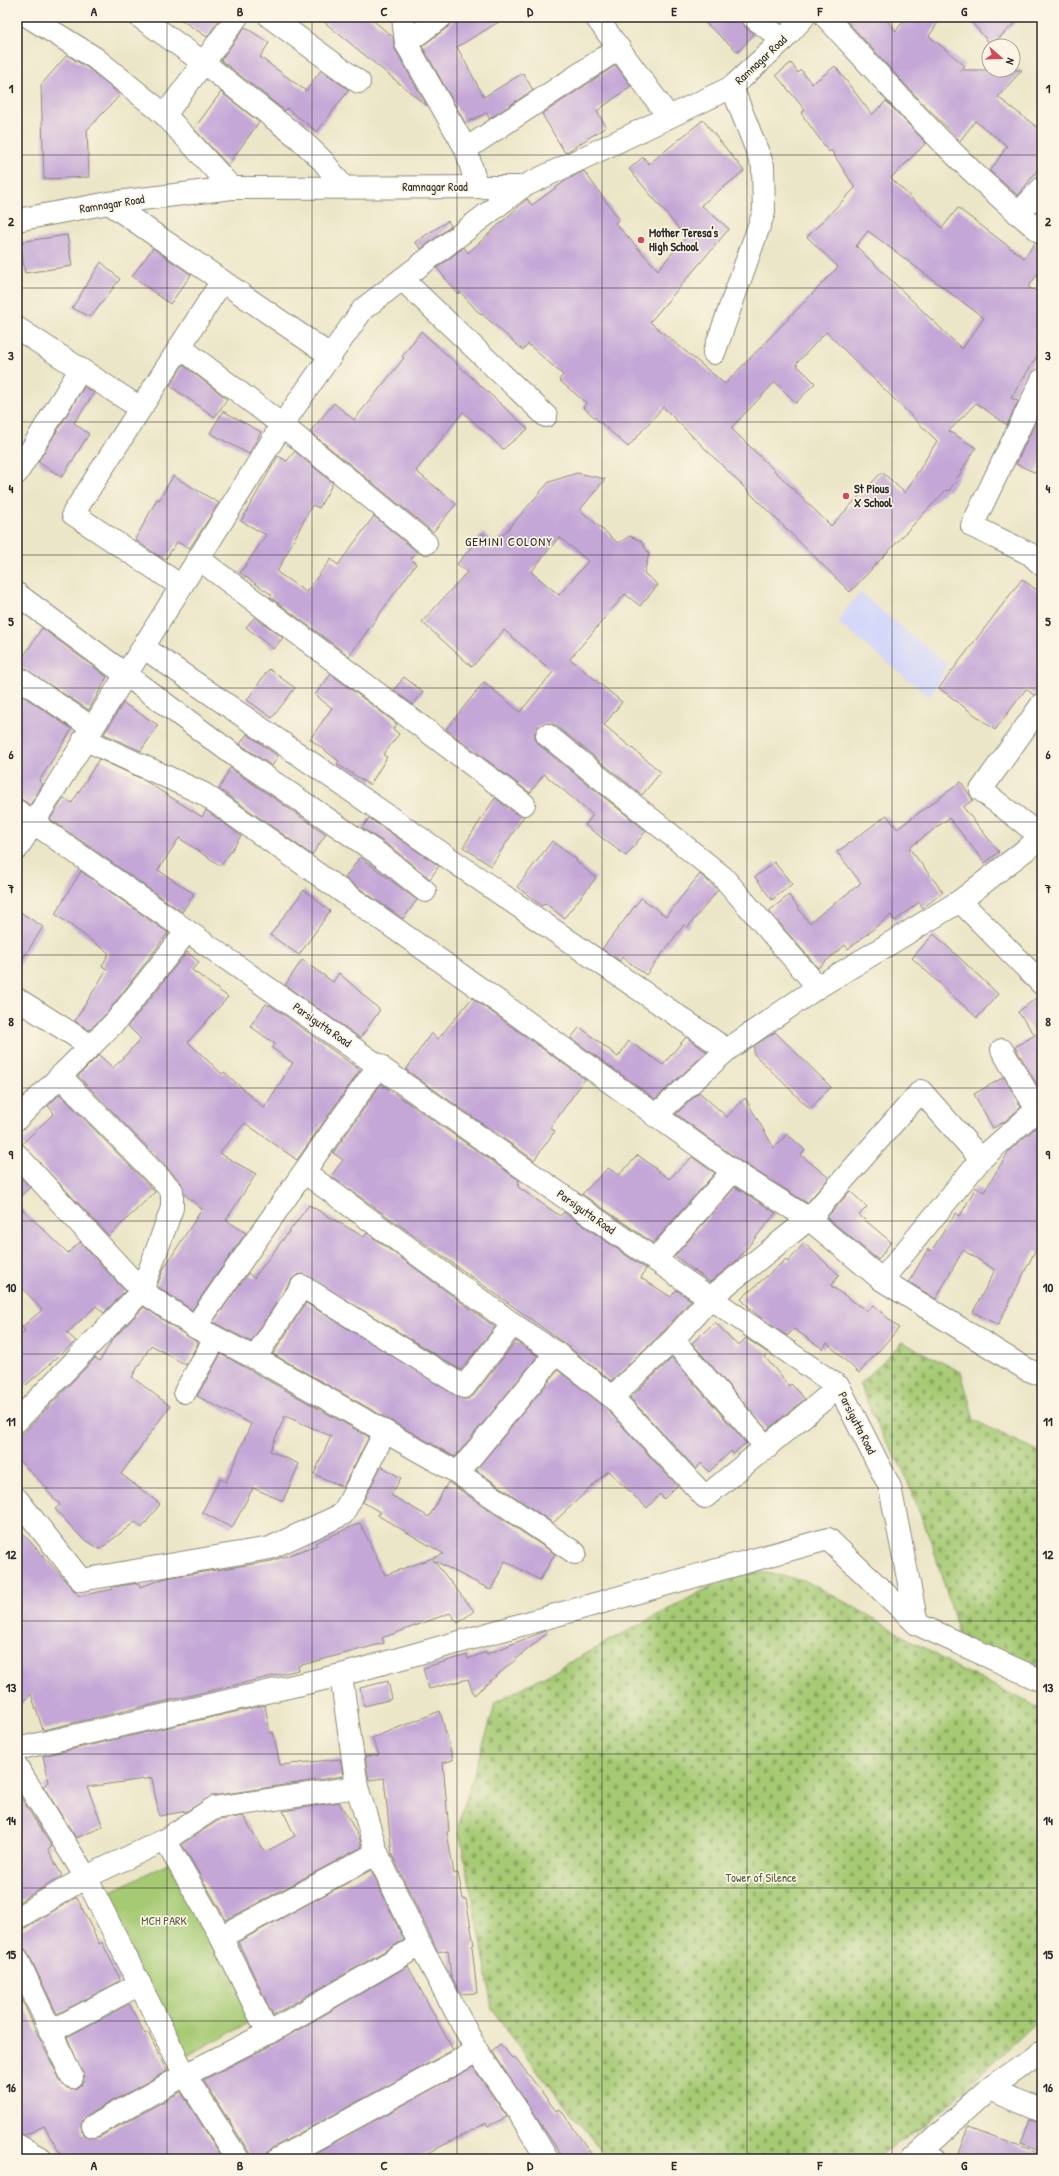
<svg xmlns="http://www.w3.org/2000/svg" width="1059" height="2176" viewBox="0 0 1059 2176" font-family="'Patrick Hand',sans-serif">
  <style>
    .built { fill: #d5d8f9 }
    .cemetery { fill: url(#cemetery-stones); stroke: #687a4f }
    .park { fill: #a6ca73; stroke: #687a4f }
    .building { fill: #c4a7d7; fill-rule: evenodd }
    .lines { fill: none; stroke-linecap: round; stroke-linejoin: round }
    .street-casing { stroke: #8c887a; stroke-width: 24 }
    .secondary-casing { stroke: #8c887a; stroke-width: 24 }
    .street { stroke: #fff; stroke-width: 22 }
    .secondary { stroke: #fff; stroke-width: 22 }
    .grid { fill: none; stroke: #2b2b2b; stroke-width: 1; stroke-opacity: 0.55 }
    .poi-dot { fill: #d1495b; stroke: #fcf5e5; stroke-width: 1.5 }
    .labels { text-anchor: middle; stroke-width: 3.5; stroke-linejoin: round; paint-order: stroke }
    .street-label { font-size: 12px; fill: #2b2b2b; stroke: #fcf5e5 }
    .poi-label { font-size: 12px; font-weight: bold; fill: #2b2b2b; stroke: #fcf5e5; text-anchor: start }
    .park-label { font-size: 12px; fill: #505b41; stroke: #fcf5e5 }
    .neighbourhood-label { font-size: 13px; letter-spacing: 1px; fill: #2b2b2b; stroke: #fcf5e5 }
    .neatline { fill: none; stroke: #2b2b2b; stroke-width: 1.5 }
    .grid-label { font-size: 13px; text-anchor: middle; font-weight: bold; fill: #2b2b2b }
  </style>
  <defs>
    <pattern id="cemetery-stones" width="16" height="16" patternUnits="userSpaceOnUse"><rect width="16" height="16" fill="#a6ca73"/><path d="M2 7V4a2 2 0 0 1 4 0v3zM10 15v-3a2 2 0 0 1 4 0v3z" fill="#87a45f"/></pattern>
  </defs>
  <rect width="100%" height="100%" fill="#fcf5e5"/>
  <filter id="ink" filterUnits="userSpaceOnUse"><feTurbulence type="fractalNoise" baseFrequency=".025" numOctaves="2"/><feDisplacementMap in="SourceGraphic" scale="8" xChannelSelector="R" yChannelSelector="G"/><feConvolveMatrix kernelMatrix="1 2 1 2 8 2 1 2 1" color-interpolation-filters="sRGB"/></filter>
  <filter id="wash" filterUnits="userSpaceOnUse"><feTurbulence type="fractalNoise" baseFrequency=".012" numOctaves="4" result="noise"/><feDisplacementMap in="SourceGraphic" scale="16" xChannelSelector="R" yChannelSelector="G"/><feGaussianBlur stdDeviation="0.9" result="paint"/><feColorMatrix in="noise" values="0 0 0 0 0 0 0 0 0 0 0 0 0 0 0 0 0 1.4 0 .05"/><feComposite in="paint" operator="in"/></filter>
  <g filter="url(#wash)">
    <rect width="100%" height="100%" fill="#ece6c8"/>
    <polygon class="built" points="860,593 948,665 930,697 838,623 846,609"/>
    <g class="cemetery">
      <polygon points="902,1342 961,1372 974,1420 1042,1454 1042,1534 1039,1538 1042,1541 1042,1671 960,1637 932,1544 903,1470 876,1424 860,1384"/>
      <polygon points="743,1569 804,1580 854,1607 958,1668 1042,1709 1042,2017 924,2127 872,2159 608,2159 530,2062 492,2009 482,1945 458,1826 496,1702"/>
    </g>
    <polygon class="park" points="182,1856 257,2018 181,2059 104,1895"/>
    <g id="blocks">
      <g class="building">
        <polygon points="177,17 221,17 207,37"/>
        <polygon points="318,17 369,17 393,37 395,49 427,106"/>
        <polygon points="457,17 507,17 457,47 484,97 523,73 533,90 489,119 487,113 465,123 422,46 448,27 453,19"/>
        <polygon points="699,17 741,17 745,27 754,34 738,52"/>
        <polygon points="843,17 884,17 896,31 906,17 942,17 929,36 965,66 960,70 1022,70 998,97 1042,131 1042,164 1018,196 990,171 1007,146 975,121 960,141 913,93"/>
        <polygon points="967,17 1022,17 991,45"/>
        <polygon points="245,27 269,43 260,57 306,91 321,70 349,90 317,132 287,108 285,111 221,60"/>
        <polygon points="67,55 88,68 120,95 87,130 89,177 44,179 41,85"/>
        <path d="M791,63l7,10 3,-3 11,14 23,-18 37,49 14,-14 40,42 -35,35 51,50 16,-20 66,50 11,-15 7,2v23l-14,19 14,8v53l-31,50 7,3 -11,24 -31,-22 -27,28 27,17 -27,43 -3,-1 -96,102 -187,-185 -35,40 -45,-40 3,-4 -27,-23 4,-5 -35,-31 -5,6 -41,-36 -1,1 -21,-23 -2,2 -21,-26 27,-21 4,6 59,-54 5,6 36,-26 16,-8 35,48 -4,4 43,47 28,-33 -57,-68 14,-12 6,7 54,-44 41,51 -43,34 28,24 -79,93 75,62 113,-117 -31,-30 48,-49 -24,-38 -2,2 -28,-39 4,-3 -29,-35zM868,231l116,87 -22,31 -106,-103zM826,332l111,109 -32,52 -23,-21 -51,54 -100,-98 44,-46 21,21 19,-20 -19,-19z"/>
        <polygon points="616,65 631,86 597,111 606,127 565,153 542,114"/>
        <polygon points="221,92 259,122 228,165 194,129"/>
        <polygon points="448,221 451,226 421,249 415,242"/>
        <polygon points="67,235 72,266 25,273 20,242"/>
        <polygon points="153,248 191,275 170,304 132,276"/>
        <polygon points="101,262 120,279 91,317 72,308"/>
        <polygon points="421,331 528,429 503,449 463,412 416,471 456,504 433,532 310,432 334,403 354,420 404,358 402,357"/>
        <polygon points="183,365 227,399 215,417 170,386"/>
        <polygon points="84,387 94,393 74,423 89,434 62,477 38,462"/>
        <polygon points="1042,409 1042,460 1036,473 1016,464"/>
        <polygon points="223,411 261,432 249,454 210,433"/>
        <polygon points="295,451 333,483 319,508 312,505 277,572 306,592 331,559 338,565 374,516 417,552 411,559 416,564 349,656 270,597 272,595 240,573 266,535 241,521 278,456 287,461"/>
        <path d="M577,473l28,6 -25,31 38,33 12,-7 11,5 8,13 -5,19 14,12 -18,21 -15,-12 -55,65 52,43 -18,23 57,47 -19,23 -87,-70 -6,-2 -11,4 -3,6v6l4,6 107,86 -20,25 -41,-31 8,-10 -49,-41 -14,19 -84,-64 38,-47 36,30 33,-40 -49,-42 -32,37 -50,-45 45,-50 -10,-8 26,-31 13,10 53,-61zM559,537l29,24 -29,34 -28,-23z"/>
        <polygon points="173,476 219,503 190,548 177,542 165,560 135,540 157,499 159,500"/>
        <polygon points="1022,579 1042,594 1042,692 1034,695 1026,689 995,730 939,688"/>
        <polygon points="255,617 283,638 273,649 246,627"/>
        <polygon points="42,628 107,677 89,710 18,665"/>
        <polygon points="269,669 295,688 272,718 247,700"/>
        <polygon points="331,674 397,724 393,729 399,734 383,755 387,757 370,785 337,764 339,761 310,739 332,708 315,695"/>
        <polygon points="404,677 423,692 413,705 394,690"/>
        <polygon points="17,692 72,729 39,781 43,784 30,805 17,796"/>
        <polygon points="123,703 158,725 141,751 104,734"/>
        <polygon points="247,734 278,756 272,766 240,744"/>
        <polygon points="99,759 142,779 202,817 206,810 241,836 221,866 179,838 158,870 194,894 182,912 50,819 64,798 72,803"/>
        <polygon points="230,768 326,834 312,855 219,789"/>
        <polygon points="961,782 973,800 963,807 999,852 985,863 949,818 909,848 943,892 923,908 919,902 895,921 891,915 848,949 845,945 818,968 769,911 789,895 809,923 861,883 837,852 887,815 897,829"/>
        <polygon points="495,798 516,814 524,816 491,866 463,847"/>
        <polygon points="369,818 439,866 430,879 391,847 362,828"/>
        <polygon points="552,841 577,860 576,861 596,878 564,918 545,903 542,906 517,887"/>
        <polygon points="360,857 417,900 403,919 345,878"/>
        <polygon points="774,862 792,884 772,900 755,877"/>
        <polygon points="81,871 168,933 107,1013 89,1030 75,1021 107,969 102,966 109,953 55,914"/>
        <polygon points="700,874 718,890 687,928 684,925 646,975 622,957 620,961 602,949 641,898 666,916"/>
        <polygon points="304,890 330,911 299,955 270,935"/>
        <polygon points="17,910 43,927 17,968"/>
        <polygon points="934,934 998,994 977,1018 912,958"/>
        <polygon points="187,952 199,962 192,970 228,997 188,1042 222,1074 224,1072 264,1108 293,1063 272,1048 275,1044 250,1026 266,1004 269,1006 270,1005 360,1070 297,1160 245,1123 219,1153 256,1174 226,1220 246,1233 192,1310 157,1286 164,1268 202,1209 184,1194 181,1182 78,1076 99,1055 113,1068 141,1039 128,1026"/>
        <polygon points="302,960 333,982 339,973 380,1010 360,1038 285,985"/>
        <polygon points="1039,996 1042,996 1042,1093 1015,1047 1035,1035 1018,1012"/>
        <polygon points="472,998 585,1079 550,1128 555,1131 534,1160 406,1070 431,1033 438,1039"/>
        <polygon points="580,1027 618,1057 629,1041 663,1065 686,1037 707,1052 655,1099 571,1038"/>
        <polygon points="775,1032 831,1087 810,1109 754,1054 754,1046"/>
        <polygon points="1004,1077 1021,1107 1004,1122 993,1128 974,1094"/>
        <polygon points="381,1084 519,1180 518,1187 560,1216 564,1212 646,1269 641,1278 671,1297 676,1290 691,1300 664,1331 611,1381 564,1343 331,1176 343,1160 333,1153"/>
        <polygon points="699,1092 727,1117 745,1098 774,1148 787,1134 805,1150 801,1155 829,1178 807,1203 740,1161 676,1114"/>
        <polygon points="60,1094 155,1192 109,1236 22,1144 54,1113 48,1106"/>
        <polygon points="1042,1122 1042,1255 1035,1251 998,1325 973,1312 995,1270 963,1250 936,1299 909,1282 928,1249 931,1251 956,1213 960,1216 976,1187 984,1192 1009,1151"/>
        <polygon points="638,1155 669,1179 692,1157 715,1173 653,1243 582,1194 608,1168 619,1175"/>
        <polygon points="17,1173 30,1187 17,1200"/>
        <polygon points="735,1187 776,1213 736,1261 710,1282 675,1256"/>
        <polygon points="850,1191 867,1207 859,1215 891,1242 878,1260 827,1218"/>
        <polygon points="17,1204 68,1253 80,1242 125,1291 104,1313 96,1306 67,1333 76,1341 17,1393 17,1339 25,1331 22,1327 42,1310 17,1282"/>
        <polygon points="309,1205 364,1237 367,1233 495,1327 461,1370 303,1274 297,1275 292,1279 251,1342 213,1322 248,1273 254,1278"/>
        <polygon points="804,1243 839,1275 831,1286 867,1311 873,1305 899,1328 859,1373 827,1343 823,1349 794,1329 787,1336 756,1314 741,1299 786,1259 788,1262"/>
        <polygon points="306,1303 463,1399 469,1399 474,1395 516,1341 538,1356 455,1457 273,1354"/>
        <polygon points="144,1307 198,1343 186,1365 151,1345 132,1377 170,1406 121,1474 160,1504 142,1528 135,1522 100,1549 83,1539 55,1509 60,1505 46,1490 48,1489 17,1459 17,1440 95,1358 100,1361 112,1340"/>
        <polygon points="715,1322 738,1346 746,1338 768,1353 765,1357 789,1386 791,1384 805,1399 767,1430 692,1343"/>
        <polygon points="221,1354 369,1437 343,1487 314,1474 331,1436 285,1416 270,1451 299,1464 283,1501 253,1488 232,1528 202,1512 220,1479 226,1482 251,1424 197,1396"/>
        <polygon points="672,1358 746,1443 733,1454 731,1451 709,1472 701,1463 696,1469 630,1398"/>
        <polygon points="558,1370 604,1406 677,1486 664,1499 660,1494 647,1508 608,1471 553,1523 476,1470"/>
        <polygon points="381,1466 401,1478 391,1495 429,1517 448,1482 555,1554 540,1580 505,1561 491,1590 433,1560 474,1611 458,1623 450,1613 382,1638 384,1643 298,1666 299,1670 43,1730 31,1694 17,1709 17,1527 79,1596 113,1589 112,1587 139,1583 140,1587 166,1578 272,1561 317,1545 315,1543 360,1523 385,1575 444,1554 377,1515 381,1513 363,1502"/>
        <polygon points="545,1631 547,1633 474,1695 468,1679 429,1689 423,1668 467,1655 468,1659 486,1652 487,1654"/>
        <polygon points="388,1681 392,1699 364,1706 360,1688"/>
        <polygon points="265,1705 270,1733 273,1732 280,1765 340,1759 343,1776 212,1796 187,1811 159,1816 152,1778 87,1787 103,1827 76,1838 43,1786 49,1782 43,1756"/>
        <polygon points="440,1711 453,1760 443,1763 449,1831 447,1832 454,1874 458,1873 463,1899 466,1899 474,1945 472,1946 477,1993 461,1994 451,1976 448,1950 438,1952 392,1855 384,1778 369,1780 365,1756 379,1755 372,1738"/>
        <polygon points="21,1798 52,1847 48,1849 62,1876 17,1903 17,1800"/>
        <polygon points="339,1802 359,1837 362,1847 226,1920 182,1844 219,1820 243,1816 265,1852 295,1836 283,1811"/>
        <polygon points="371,1870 404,1940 273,2015 238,1942"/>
        <polygon points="77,1897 99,1944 102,1942 120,1979 118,1982 57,2014 28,1953 24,1948 17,1946 17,1930 23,1929"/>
        <polygon points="408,1966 453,2050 272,2148 267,2153 266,2159 250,2159 249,2152 203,2080 274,2044"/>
        <polygon points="17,1988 39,2038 61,2082 65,2087 71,2089 78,2088 82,2084 84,2078 67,2037 129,2004 145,2034 148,2032 167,2071 87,2115 81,2125 82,2132 86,2136 92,2138 99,2137 181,2092 223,2159 63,2159 44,2126 25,2135 17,2133"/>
        <polygon points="500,2044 512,2058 515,2057 556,2111 560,2109 595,2159 564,2159 492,2051"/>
        <polygon points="473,2067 507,2117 488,2126 486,2123 417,2159 304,2159"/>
        <polygon points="1030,2120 1042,2123 1042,2152 1021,2144"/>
        <polygon points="968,2127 1042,2155 1042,2159 956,2159"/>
      </g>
    </g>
  </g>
  <g filter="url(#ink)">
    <use href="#blocks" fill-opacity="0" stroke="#8c887a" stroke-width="1"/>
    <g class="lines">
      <g class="street-casing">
        <g id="street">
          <polyline points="29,17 95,58 165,115 232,188"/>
          <polyline points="140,17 204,63 300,139 323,161 343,187"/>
          <polyline points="270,17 359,82"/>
          <polyline points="403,17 406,43 466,149 477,187"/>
          <polyline points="596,17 668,116"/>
          <polyline points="753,17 783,40"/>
          <path d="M826,17c69,75 136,152 216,216"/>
          <polyline points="406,43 441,17"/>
          <polyline points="165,115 237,17"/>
          <polyline points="466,149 619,48"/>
          <polyline points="109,203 331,356"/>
          <polyline points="1018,214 1042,188"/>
          <polyline points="402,279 546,416"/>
          <polyline points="17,328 140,408"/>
          <polyline points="180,347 282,425 426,543"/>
          <polyline points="714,353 764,212 763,166 732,87"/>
          <polyline points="1042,380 972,526 1030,554 1042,565"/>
          <polyline points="17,473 80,370"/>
          <polyline points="199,559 524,804"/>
          <polyline points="181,586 73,514 222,281"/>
          <polyline points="17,594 238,758 383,857 425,891"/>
          <polyline points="143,647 727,1050"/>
          <polyline points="17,677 91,727"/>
          <polyline points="1042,704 981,790 1042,837"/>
          <polyline points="547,735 723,877 818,987"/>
          <polyline points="84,739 204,794 516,1014 733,1171 809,1219 882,1280 1026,1369 1042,1375"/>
          <polyline points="960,901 1042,984"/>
          <polyline points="17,999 91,1046"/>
          <polyline points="1002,1050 1036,1108"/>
          <polyline points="655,1116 727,1050 818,987 960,901 1042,837"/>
          <polyline points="17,1119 116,1021 187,931"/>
          <polyline points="17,1155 142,1291 195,1327 255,1358 458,1473 575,1553"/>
          <polyline points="304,1172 513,1324 556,1353 612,1397 705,1497 839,1387"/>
          <polyline points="655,1260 733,1171"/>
          <polyline points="882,1280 981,1159 1042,1105"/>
          <polyline points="195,1327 379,1065"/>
          <polyline points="673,1340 767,1448"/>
          <polyline points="255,1358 302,1286 464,1387 513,1324"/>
          <polyline points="185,1392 215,1339"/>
          <polyline points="612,1397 673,1340 710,1298 809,1219 921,1091 981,1159"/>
          <polyline points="17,1421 142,1291 172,1208 172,1191 60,1076"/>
          <polyline points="458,1473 556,1353"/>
          <polyline points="17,1499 81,1580 270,1548 343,1514 385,1432"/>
          <polyline points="341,1675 357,1787 377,1853 420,1945 477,2051 520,2114 547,2159"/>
          <polyline points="17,1749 341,1675 828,1539 917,1624"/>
          <polyline points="17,1767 86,1877 185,2075 238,2159"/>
          <polyline points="165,1840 221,1937 268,2033"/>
          <polyline points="17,1918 86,1877 165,1840 214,1808 357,1787"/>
          <polyline points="221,1937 377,1853"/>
          <polyline points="17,1958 72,2077"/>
          <polyline points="50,2032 140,1984"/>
          <polyline points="989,2089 1042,2111"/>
          <polyline points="93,2126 185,2075 268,2033 420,1945"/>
          <polyline points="17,2145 42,2159"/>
          <polyline points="919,2153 933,2159"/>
          <polyline points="278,2159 477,2051"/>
        </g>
      </g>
      <g class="secondary-casing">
        <g id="secondary">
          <polyline points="17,220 109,203 232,188 522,187 732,87 783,40 804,17"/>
          <polyline points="17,811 570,1201 839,1387 890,1487 917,1624 1042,1681"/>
          <polyline points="17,849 282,425 363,309 522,187"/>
          <polyline points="912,2159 989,2089 1042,2052"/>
        </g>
      </g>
      <use href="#street" class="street"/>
      <use href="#secondary" class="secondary"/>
    </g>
  </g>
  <path class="grid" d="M167,17v2142M312,17v2142M457,17v2142M602,17v2142M747,17v2142M892,17v2142M17,155h1025M17,288h1025M17,422h1025M17,555h1025M17,688h1025M17,822h1025M17,955h1025M17,1088h1025M17,1221h1025M17,1354h1025M17,1488h1025M17,1621h1025M17,1754h1025M17,1888h1025M17,2021h1025"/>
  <g class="poi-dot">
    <circle cx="641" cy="240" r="4"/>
    <circle cx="846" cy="496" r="4"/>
  </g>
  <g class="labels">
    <g class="street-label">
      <text transform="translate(761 60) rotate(-43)" y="4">Ramnagar Road</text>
      <text x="435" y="191">Ramnagar Road</text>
      <text transform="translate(112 204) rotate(-9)" y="4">Ramnagar Road</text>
      <text transform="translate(322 1025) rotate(35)" y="4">Parsigutta Road</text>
      <text transform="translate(586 1212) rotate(35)" y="4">Parsigutta Road</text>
      <text transform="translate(857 1423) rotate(63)" y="4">Parsigutta Road</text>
    </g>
    <g class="poi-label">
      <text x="649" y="237">Mother Teresa's<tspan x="649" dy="14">High School</tspan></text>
      <text x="854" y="493">St Pious<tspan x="854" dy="14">X School</tspan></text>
    </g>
    <g class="park-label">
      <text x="761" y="1882">Tower of Silence</text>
      <text x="164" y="1925">MCH PARK</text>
    </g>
    <g class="neighbourhood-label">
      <text x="509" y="546">GEMINI COLONY</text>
    </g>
  </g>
  <rect width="1059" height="2176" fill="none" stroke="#fcf5e5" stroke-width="44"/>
  <g transform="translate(1001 58) rotate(110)"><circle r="19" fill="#fcf5e5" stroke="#a8a49b"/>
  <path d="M0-3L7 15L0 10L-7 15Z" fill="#d1495b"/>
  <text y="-6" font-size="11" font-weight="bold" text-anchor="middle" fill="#2b2b2b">N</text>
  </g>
  <rect x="22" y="22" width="1015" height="2132" class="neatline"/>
  <g class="grid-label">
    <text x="94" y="16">A</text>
    <text x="240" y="16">B</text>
    <text x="384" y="16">C</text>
    <text x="530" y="16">D</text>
    <text x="674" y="16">E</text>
    <text x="820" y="16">F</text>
    <text x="964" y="16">G</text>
    <text x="11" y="93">1</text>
    <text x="1048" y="93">1</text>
    <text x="11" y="226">2</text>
    <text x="1048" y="226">2</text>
    <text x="11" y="360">3</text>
    <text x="1048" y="360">3</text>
    <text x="11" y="493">4</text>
    <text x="1048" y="493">4</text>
    <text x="11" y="626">5</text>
    <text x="1048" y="626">5</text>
    <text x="11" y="759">6</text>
    <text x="1048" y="759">6</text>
    <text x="11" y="893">7</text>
    <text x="1048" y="893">7</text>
    <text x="11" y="1026">8</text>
    <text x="1048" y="1026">8</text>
    <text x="11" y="1159">9</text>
    <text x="1048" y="1159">9</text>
    <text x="11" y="1292">10</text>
    <text x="1048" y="1292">10</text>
    <text x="11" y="1426">11</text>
    <text x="1048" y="1426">11</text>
    <text x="11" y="1559">12</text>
    <text x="1048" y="1559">12</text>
    <text x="11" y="1692">13</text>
    <text x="1048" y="1692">13</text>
    <text x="11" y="1825">14</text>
    <text x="1048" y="1825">14</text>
    <text x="11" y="1959">15</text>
    <text x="1048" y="1959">15</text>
    <text x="11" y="2092">16</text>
    <text x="1048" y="2092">16</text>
    <text x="94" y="2170">A</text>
    <text x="240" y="2170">B</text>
    <text x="384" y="2170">C</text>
    <text x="530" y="2170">D</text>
    <text x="674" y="2170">E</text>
    <text x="820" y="2170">F</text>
    <text x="964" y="2170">G</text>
  </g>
</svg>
